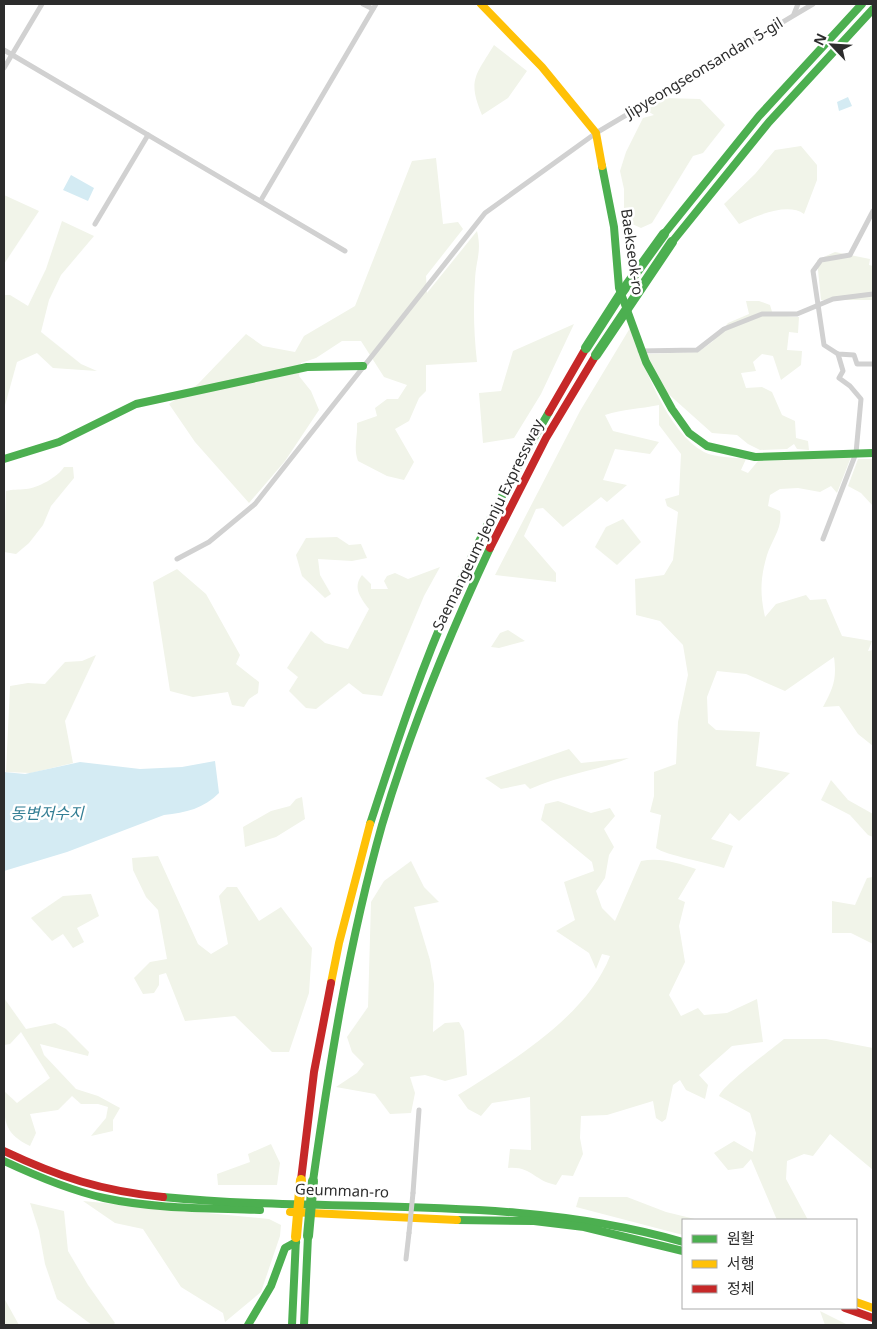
<svg xmlns="http://www.w3.org/2000/svg" width="877" height="1329" viewBox="0 0 877 1329" font-family="'Noto Sans','Noto Sans KR',sans-serif">
  <style>
    .green { fill: #f1f4e9 }
    .water { fill: #d4ebf3 }
    .lines { fill: none; stroke-linecap: round; stroke-linejoin: round }
    .street { stroke: #d1d1d1; stroke-width: 5 }
    .fast { stroke: #4caf50; stroke-width: 8 }
    .slow { stroke: #ffc107; stroke-width: 8 }
    .jam { stroke: #c62828; stroke-width: 8 }
    .street-bridge { stroke: #d1d1d1; stroke-width: 5 }
    .fast-bridge { stroke: #4caf50; stroke-width: 10 }
    .slow-bridge { stroke: #ffc107; stroke-width: 10 }
    .labels { text-anchor: middle; stroke-width: 5; stroke-linejoin: round; paint-order: stroke }
    .street-label { font-size: 15px; fill: #2c2c2c; stroke: #fff }
    .water-label { font-size: 16px; font-style: italic; fill: #337e94; stroke: #fff }
  </style>
  <rect width="100%" height="100%" fill="#fff"/>
  <g class="green">
    <path d="M494,45l33,26 -19,27 -26,17c-15,-35 -6,-40 12,-70z"/>
    <polygon points="664,98 700,99 725,125 703,153 693,156 652,223 641,228 632,224 632,215 624,210 624,189 620,171 626,152 643,118 654,115 646,110"/>
    <path d="M801,146l16,19v15l-13,34c-16,-12 -49,2 -65,10l-15,-20 31,-30 20,-24z"/>
    <path d="M436,158l7,66 15,-2 5,7 -37,47 1,17 50,-62c5,21 -1,28 -2,49 -2,28 -1,54 2,82l-51,3v26l-7,7 -10,23 -14,8 19,33 -10,18 -17,-4 -29,-15c-5,-13 0,-25 -1,-38l20,-7 -2,-8 12,-9h11l9,-14 -23,-8 -23,-36h-19l-26,17 -15,5 -2,13 12,15 8,19 -34,51 -36,42 -54,-61 -26,-38 29,-20 48,-50 17,12 32,6 9,-16 51,-30 57,-145z"/>
    <polygon points="4,195 39,211 4,264"/>
    <polygon points="62,221 94,236 61,275 49,300 41,332 81,364 97,371 53,368 37,353 17,362 4,409 4,295 10,295 28,306 46,269"/>
    <polygon points="835,252 870,259 869,265 873,266 873,300 821,300 817,260"/>
    <polygon points="746,301 759,301 770,305 773,315 799,317 798,333 789,332 787,350 802,351 801,365 781,380 773,356 762,354 753,362 756,371 741,373 746,388 762,387 772,392 782,415 795,421 796,438 808,441 809,450 797,449 794,444 787,449 760,450 748,444 737,435 712,433 665,391 646,354 698,352 712,342 728,323 749,314"/>
    <polygon points="574,324 541,394 514,438 483,443 479,393 501,391 513,351"/>
    <path d="M630,328c14,38 37,104 74,124 11,6 30,5 42,7l-5,11 7,3 10,-12 93,-4 -14,36 -6,-7 -11,6 -22,-4 -18,1 -10,6 -2,11 12,5c3,16 -8,29 -13,44 -7,24 -7,39 -2,62l11,-13 30,-9 4,5 16,-1 16,37 30,5 -4,10 5,-1v96l-15,-12 -19,-28 -16,1c10,-19 14,-27 11,-50l-49,34 -39,-17 -29,-3 -10,26 1,26 8,7 44,2 -4,34 34,7 -51,48 -9,-8 -19,26 22,7 -9,22c-15,-5 -59,-13 -68,-20l5,-33 -11,-3 4,-16v-24l22,-8 2,-42 10,-47 -5,-30 -23,-24 -24,-6 -1,-36 29,-4 9,-15 5,-48 -11,-6 -2,-7 14,-4 2,-41 -22,-29v-20c-19,4 -36,4 -54,10l8,16 46,11 -9,12 -35,-5 -12,31 24,5 -20,17 -6,-5 -38,30 -20,-19 -7,1 -12,27 32,37v9l-61,-7 85,-164z"/>
    <polygon points="858,459 873,459 873,506 861,493 848,486"/>
    <path d="M64,467h9l1,11 -23,28 -8,19 -14,18 -13,11 -12,-2 2,-61c7,-2 12,-1 20,-2 12,-1 32,-12 38,-22z"/>
    <polygon points="623,519 641,542 617,565 595,547 606,527"/>
    <polygon points="337,537 349,545 361,544 367,558 352,561 318,559 320,575 331,594 325,598 302,576 296,555 306,538"/>
    <path d="M440,567l-16,29 -42,100 -19,-2 -14,-11 -33,26 -10,-1 -17,-17 9,-14 -11,-9 24,-37 14,12 23,6 21,-40c-8,-11 -17,-21 -7,-34l9,9v5h17l-4,-8 3,-5 8,-3 13,6z"/>
    <polygon points="177,569 206,594 240,655 236,664 259,682 258,693 249,699 244,707 232,705 228,692 193,697 170,691 153,582"/>
    <polygon points="508,630 525,641 499,648 491,647 500,633"/>
    <polygon points="96,655 65,721 73,763 31,773 6,772 10,686 28,683 45,684 65,662 82,661"/>
    <path d="M569,749l12,14 48,-5c-32,13 -66,16 -99,31l-5,-5 -24,5 -16,-11z"/>
    <polygon points="831,780 848,800 873,814 873,837 868,835 850,815 821,800"/>
    <polygon points="302,797 305,819 276,837 245,847 243,827 271,811 290,806 296,799"/>
    <path d="M558,801l33,12 19,-5 5,8 -11,13 10,18 -5,8 -4,23 -9,13 6,17 13,13 26,-60c19,-4 37,2 55,8l-18,30 7,3 -6,24 6,36 -16,33 12,21 17,-8 6,7 23,-2 30,-14 6,43 -31,4 -33,29 9,10 -3,14 -19,-9 -6,-10 -7,5 -7,34 -4,3 -6,-4 -3,-17 -46,14 -26,1 -1,22 3,16 -10,22 -11,-1 -6,10c-22,-4 -24,-19 -48,-17l2,-19 21,1 -1,-53 -38,6 -11,13 -13,-7 -10,-14c53,-33 129,-79 152,-139l-8,-2 -6,15 -7,-16 -33,-22 19,-11 -11,-38 30,-11 -2,-9 -51,-42 4,-16z"/>
    <polygon points="158,856 198,944 211,954 228,944 219,896 227,887 237,887 259,921 281,907 312,948 309,993 289,1052 272,1052 235,1016 185,1021 166,973 159,975 159,985 154,993 143,994 134,978 150,962 167,959 158,910 146,897 133,870 132,858"/>
    <polygon points="411,861 424,887 439,902 414,907 430,960 434,984 433,1032 445,1023 459,1022 464,1031 467,1075 445,1081 425,1075 410,1077 415,1093 411,1113 390,1114 375,1094 336,1087 357,1073 364,1064 352,1052 347,1037 368,1007 371,902 384,881"/>
    <polygon points="873,877 873,944 851,933 832,933 832,901 855,905 867,878"/>
    <polygon points="91,894 99,916 77,928 84,942 73,948 63,934 52,941 31,918 63,896"/>
    <path d="M4,998l22,31 29,-6 11,6 23,23 -1,4 -48,-12 4,11 32,34 22,7 22,12 -7,12v11l-22,5 15,-18 2,-11 -10,-3h-17l-9,-8 -14,14 -28,4 6,19 -6,13c-27,-13 -26,-26 -26,-55l13,12 33,-25 -29,-46 -11,12 -6,1z"/>
    <path d="M784,1039h42l47,9v122l-43,-36 -17,22 -9,-2 -17,7 -1,18 22,41h-31l-26,-61 -8,9 -15,2 -14,-17 20,-12 19,11 3,-19 -6,-20 -31,-17c5,-12 52,-46 65,-57z"/>
    <polygon points="271,1144 280,1163 277,1185 218,1185 217,1174 250,1162 248,1154"/>
    <polygon points="579,1197 627,1197 666,1212 699,1220 683,1220 683,1235 576,1207"/>
    <polygon points="83,1201 269,1219 281,1225 280,1236 261,1292 225,1322 223,1313 181,1287 143,1229 115,1223"/>
    <polygon points="30,1203 64,1211 68,1251 88,1285 115,1323 113,1325 92,1325 57,1299 45,1264 39,1231"/>
    <polygon points="4,1298 19,1325 4,1325"/>
    <polygon points="820,1311 848,1325 825,1325"/>
  </g>
  <g class="water">
    <polygon points="848,97 852,106 839,111 837,102"/>
    <polygon points="71,175 94,188 88,201 63,190"/>
    <path d="M215,761l4,32c-15,15 -33,20 -55,22l-97,37 -63,19v-99l21,2 55,-12 60,7 42,-2z"/>
  </g>
  <g class="lines">
    <g class="street">
      <polyline points="363,4 373,9"/>
      <polyline points="794,14 798,4"/>
      <polyline points="4,50 345,251"/>
      <polyline points="4,68 42,4"/>
      <polyline points="261,200 376,4"/>
      <polyline points="873,211 850,255 821,260 813,271 824,345 838,354 854,355 857,364 873,364"/>
      <polyline points="95,224 148,135"/>
      <polyline points="640,351 697,350 724,329 762,314 797,314 833,299 873,294"/>
      <polyline points="823,539 856,453 861,399 850,386 839,378 843,371 838,354"/>
      <polyline points="177,559 209,542 255,504 485,213 596,133 813,4"/>
      <polyline points="413,1193 419,1110"/>
      <polyline points="406,1259 409,1233"/>
    </g>
    <g class="fast">
      <polyline points="602,166 614,227 619,288 646,362 672,409 689,433 707,446 755,457 873,453"/>
      <polyline points="664,234 759,116 862,4"/>
      <polyline points="672,242 769,122 873,9"/>
      <polyline points="4,459 59,442 136,404 307,367 363,366"/>
      <path d="M370,824c25,-76 50,-154 83,-227 28,-63 61,-126 96,-185"/>
      <path d="M4,1161c32,15 65,29 100,37 51,11 104,10 156,12"/>
      <path d="M313,1181c17,-120 36,-239 69,-356 28,-95 66,-187 108,-277"/>
      <path d="M163,1197c173,17 352,-4 520,45"/>
      <polyline points="457,1220 534,1221 584,1227 683,1251"/>
      <polyline points="248,1325 271,1286 285,1248 296,1242"/>
      <polyline points="292,1325 296,1238"/>
      <polyline points="304,1325 308,1236"/>
    </g>
    <g class="slow">
      <polyline points="481,4 542,67 596,133 602,166"/>
      <polyline points="331,983 339,943 370,824"/>
      <polyline points="290,1212 457,1220"/>
      <polyline points="856,1302 873,1308"/>
    </g>
    <g class="jam">
      <polyline points="549,412 586,348"/>
      <polyline points="490,548 546,438 596,355"/>
      <path d="M4,1151c55,26 98,40 159,46"/>
      <polyline points="301,1180 314,1072 331,983"/>
      <polyline points="845,1308 873,1318"/>
    </g>
    <polyline class="street-bridge" points="409,1233 413,1193"/>
    <g class="fast-bridge">
      <polyline points="586,348 622,292 664,234"/>
      <polyline points="596,355 672,242"/>
      <polyline points="308,1236 313,1181"/>
    </g>
    <polyline class="slow-bridge" points="296,1237 301,1180"/>
  </g>
  <g class="labels">
    <g class="street-label">
      <text transform="translate(704 68) rotate(-31)" y="5">Jipyeongseonsandan 5-gil</text>
      <text transform="translate(632 252) rotate(82)" y="5">Baekseok-ro</text>
      <text transform="translate(488 525) rotate(-64)" y="5">Saemangeum-Jeonju Expressway</text>
      <text transform="translate(342 1191) rotate(2)" y="5">Geumman-ro</text>
    </g>
    <g class="water-label">
      <text x="47" y="819">동변저수지</text>
    </g>
  </g>
  <rect width="877" height="1329" fill="none" stroke="#2c2c2c" stroke-width="10"/>
  <rect x="682" y="1219" width="175" height="90" fill="#ffffff" stroke="#ababab"/>
  <rect x="692" y="1235" width="25" height="8" fill="#4caf50" stroke="#ababab"/>
  <text x="727" y="1244" font-size="15" fill="#2c2c2c">원활</text>
  <rect x="692" y="1260" width="25" height="8" fill="#ffc107" stroke="#ababab"/>
  <text x="727" y="1269" font-size="15" fill="#2c2c2c">서행</text>
  <rect x="692" y="1285" width="25" height="8" fill="#c62828" stroke="#ababab"/>
  <text x="727" y="1294" font-size="15" fill="#2c2c2c">정체</text>
  <g transform="translate(832 45) rotate(295)" stroke="#ffffff" stroke-width="4" paint-order="stroke">
  <path d="M0-4L9 19L0 12L-9 19Z" fill="#2c2c2c"/>
  <text y="-8" font-size="14" font-weight="bold" text-anchor="middle" fill="#2c2c2c">N</text>
  </g>
</svg>
